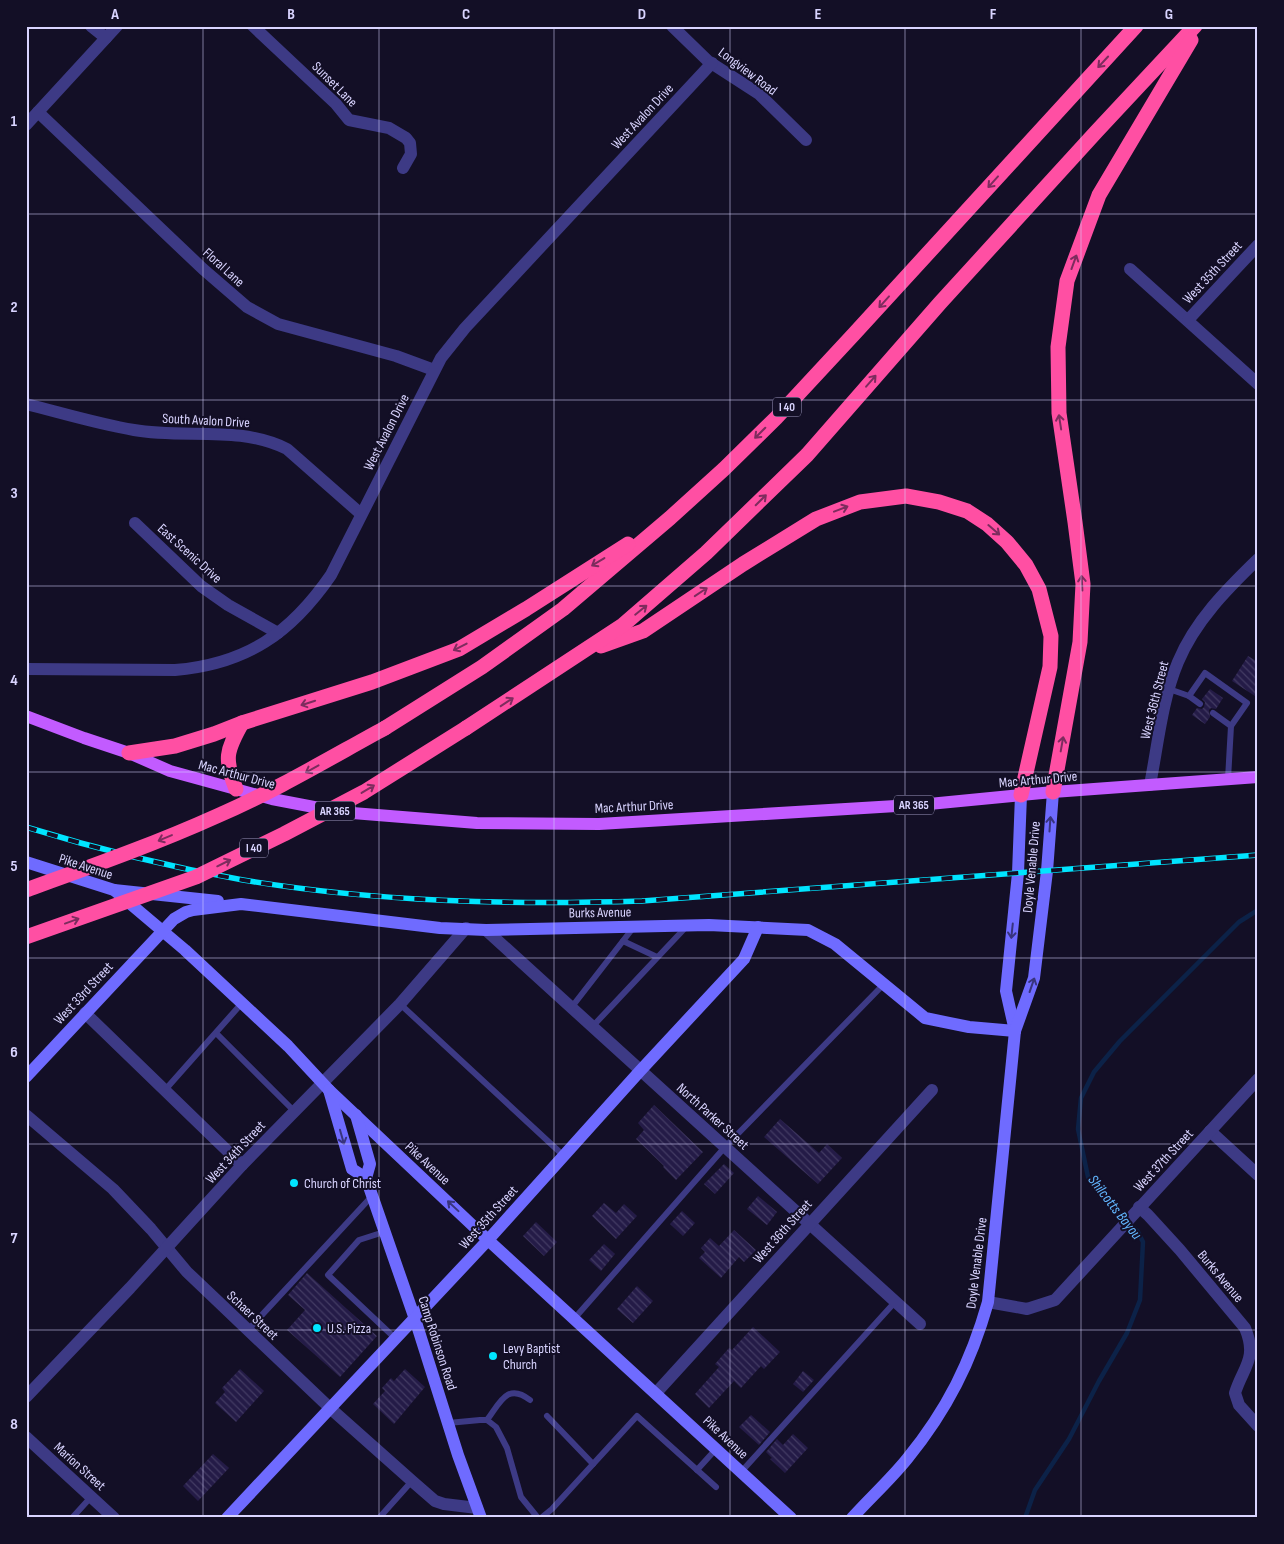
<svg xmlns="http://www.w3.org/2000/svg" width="1284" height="1544" viewBox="0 0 1284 1544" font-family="'Sofia Sans Condensed',sans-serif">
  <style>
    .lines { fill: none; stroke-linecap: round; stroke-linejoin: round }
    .stream { stroke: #0c2248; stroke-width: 4.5 }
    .building { fill: url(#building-back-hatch) }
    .lane { stroke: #3d3a85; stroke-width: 6 }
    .street { stroke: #3d3a85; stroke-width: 12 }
    .secondary { stroke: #6f6bff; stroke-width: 12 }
    .primary { stroke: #c25bff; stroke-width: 12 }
    .highway { stroke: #ff4fa3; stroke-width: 15 }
    .rail-casing { stroke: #00e5ff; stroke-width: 5.5 }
    .rail { stroke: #130f26; stroke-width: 4; stroke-dasharray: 11; stroke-linecap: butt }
    .highway-bridge { stroke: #ff4fa3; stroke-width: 15 }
    .oneway { stroke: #7d2c5e }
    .oneway2 { stroke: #38347d }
    .grid { fill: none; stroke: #d9d4ff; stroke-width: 1; stroke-opacity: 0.55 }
    .poi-dot { fill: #00e5ff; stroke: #130f26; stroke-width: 2 }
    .labels { text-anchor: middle; stroke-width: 4; stroke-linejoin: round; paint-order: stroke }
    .shield { fill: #130f26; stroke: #9e99be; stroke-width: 1 }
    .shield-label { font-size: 12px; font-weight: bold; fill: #d9d4ff }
    .street-label { font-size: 14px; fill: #d9d4ff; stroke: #130f26 }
    .poi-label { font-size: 14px; fill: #d9d4ff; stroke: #130f26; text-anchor: start }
    .water-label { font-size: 15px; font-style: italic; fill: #62b6ff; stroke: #130f26 }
    .neatline { fill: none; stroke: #d9d4ff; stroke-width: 2 }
    .grid-label { font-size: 16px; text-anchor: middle; font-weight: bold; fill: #d9d4ff }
  </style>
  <defs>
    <pattern id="building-back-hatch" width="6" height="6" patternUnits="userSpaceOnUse" patternTransform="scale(1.25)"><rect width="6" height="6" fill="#241b47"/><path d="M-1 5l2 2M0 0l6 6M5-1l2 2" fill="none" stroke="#433b63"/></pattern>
  </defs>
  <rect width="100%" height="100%" fill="#130f26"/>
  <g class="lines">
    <polyline class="stream" points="1025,1518 1035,1490 1069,1439 1099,1381 1127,1333 1140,1300 1143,1242 1138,1232 1119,1213 1088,1177 1078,1129 1081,1098 1094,1072 1120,1041 1239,922 1258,910"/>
  </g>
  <g class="building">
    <polygon points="1248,656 1258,662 1258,698 1232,681"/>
    <polygon points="1210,689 1223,698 1216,709 1211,708 1209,710 1210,717 1205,724 1192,715 1197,708 1202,709 1204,707 1205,702 1202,699"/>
    <polygon points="654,1105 703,1152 676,1180 663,1167 664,1166 636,1139 644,1130 638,1123"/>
    <polygon points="780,1119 819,1153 827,1144 842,1158 818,1184 764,1137"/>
    <polygon points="724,1164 734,1173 715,1194 704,1184"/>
    <polygon points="758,1196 777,1212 767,1225 747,1209"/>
    <polygon points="604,1203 616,1213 624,1204 637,1216 616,1239 592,1216"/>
    <polygon points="682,1211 695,1223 683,1236 670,1224"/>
    <polygon points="536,1222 557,1242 544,1256 523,1236"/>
    <polygon points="734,1230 756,1250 744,1262 739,1257 721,1278 699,1258 705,1252 701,1248 710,1238 719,1246"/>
    <polygon points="604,1244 615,1254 601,1271 589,1260"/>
    <polygon points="307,1273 377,1336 340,1377 287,1330 305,1310 288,1295"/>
    <polygon points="637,1286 653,1301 633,1323 617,1309"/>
    <polygon points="753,1327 780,1352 764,1369 761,1366 741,1388 734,1381 709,1408 695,1394 719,1367 715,1364 729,1348 732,1350"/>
    <polygon points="240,1369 264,1391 236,1422 215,1403 225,1392 222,1388"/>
    <polygon points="405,1369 425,1387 394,1424 373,1404 385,1391 382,1388 391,1378 394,1381"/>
    <polygon points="803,1371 814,1380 803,1392 793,1384"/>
    <polygon points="751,1415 770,1432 759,1445 739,1427"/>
    <polygon points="793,1434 808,1448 785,1473 770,1459 772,1458 766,1452 777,1439 783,1445"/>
    <polygon points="213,1454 229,1468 198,1501 183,1486"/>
  </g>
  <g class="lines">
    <g class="lane">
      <polyline points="1169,689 1189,696 1205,673 1247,703 1231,726 1228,779"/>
      <polyline points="1189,696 1200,704"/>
      <polyline points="1213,713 1231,726"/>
      <polyline points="623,941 657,957"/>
      <polyline points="400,1004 564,1156"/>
      <polyline points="571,1008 633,928"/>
      <polyline points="592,1027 686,927"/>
      <polyline points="216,1033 294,1111"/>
      <polyline points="165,1090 242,1003"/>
      <polyline points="384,1232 359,1240 328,1275 396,1339"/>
      <polyline points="573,1320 725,1147 883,985"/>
      <polyline points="248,1330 372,1196"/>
      <polyline points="547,1416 593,1464"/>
      <path d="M487,1420c13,-17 20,-38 43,-20"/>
      <polyline points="448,1423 480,1420 487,1420 496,1427 507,1448 521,1497 538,1518"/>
      <polyline points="697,1470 716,1449"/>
      <polyline points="741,1472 895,1302"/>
      <polyline points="72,1518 91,1497"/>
      <polyline points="379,1518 412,1481"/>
      <polyline points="541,1518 552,1509 637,1416 716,1487"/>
    </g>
    <g class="street">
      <polyline points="91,26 106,38"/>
      <polyline points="253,26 336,104 349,120 389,128 406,138 410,143 411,154 403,168"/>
      <polyline points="672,26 708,61 759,94 806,140"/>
      <polyline points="38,112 203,269 247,307 278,324 396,356 434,370"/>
      <polyline points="26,125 117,26"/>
      <polyline points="1130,269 1258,384"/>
      <polyline points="1188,320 1258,245"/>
      <path d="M26,404c36,9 72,20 108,26 51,9 105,-5 153,19l74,65"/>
      <polyline points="135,523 201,586 228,605 278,633"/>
      <path d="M26,669l149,1c72,-6 116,-37 156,-95l110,-217 24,-30 247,-265"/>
      <path d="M1150,785c8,-41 12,-85 28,-123 17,-41 49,-73 80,-103"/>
      <polyline points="486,930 920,1324"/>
      <polyline points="85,1013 242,1165"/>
      <polyline points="26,1115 113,1189 151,1229 187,1272 331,1409 412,1481 435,1501 444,1504 477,1508"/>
      <polyline points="1210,1131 1258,1175"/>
      <path d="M1139,1207l9,8 32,35 65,78c13,31 -2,39 -10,65l4,12 19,21"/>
      <polyline points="988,1302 1027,1309 1055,1300 1258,1079"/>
      <polyline points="656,1393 932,1090"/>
      <polyline points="26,1397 130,1288 242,1165 400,1004 466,928"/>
      <polyline points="26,1437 114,1518"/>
    </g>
    <g class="secondary">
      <polyline points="26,862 114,890 185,950 288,1046 329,1090 488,1240 791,1518"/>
      <polyline points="114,890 218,901"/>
      <polyline points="1015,1031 1006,991 1018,873 1021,795"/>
      <polyline points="26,1077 174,919 186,912 193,910 241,904 440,928 486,930 709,925 808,930 835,944 925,1018 969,1027 1015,1031"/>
      <polyline points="329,1090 352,1169 366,1178"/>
      <polyline points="356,1115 370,1164 366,1178 415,1319 458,1455 481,1518"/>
      <polyline points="227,1518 488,1240 640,1071 744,959 758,927"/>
      <path d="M852,1518c18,-20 38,-38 55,-59 40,-49 64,-97 81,-157l27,-271 19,-53 13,-107 6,-79"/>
    </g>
    <polyline class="primary" points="26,716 84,738 129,753 170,771 272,799 340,812 477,823 599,824 929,804 1053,792 1258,777"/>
    <g class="highway">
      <polyline points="601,646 643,631 743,564 816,519 860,502 906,496 939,502 967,511 987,524 1007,542 1026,565 1039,589 1051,636 1050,667 1021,795"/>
      <polyline points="385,728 482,667 563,609 670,518 724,469 776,418 854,334 1136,26"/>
      <polyline points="466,728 623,625 706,553 807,455 940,303 1096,132 1195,26"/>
      <polyline points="129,753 175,746 214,734 242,723 372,682 459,649 526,609 628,544"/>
      <path d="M236,789c-12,-30 -10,-38 6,-66"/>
      <polyline points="1053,792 1080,642 1083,584 1075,522 1059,413 1058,347 1067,281 1099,195 1191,40"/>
    </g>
    <g class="rail-casing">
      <path id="rail" d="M26,827c71,22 144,40 217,53 132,22 266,25 399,21l616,-46"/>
    </g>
    <use href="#rail" class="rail"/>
    <g class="highway-bridge">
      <path d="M26,890c64,-23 129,-46 191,-74 58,-25 113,-58 168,-88"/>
      <polyline points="26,937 196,877 284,834 364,792 466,728"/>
    </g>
  </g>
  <defs><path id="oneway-shaft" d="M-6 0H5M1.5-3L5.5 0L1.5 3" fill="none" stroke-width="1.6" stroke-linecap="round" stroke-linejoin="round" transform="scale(1.25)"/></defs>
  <g class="oneway">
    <use href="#oneway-shaft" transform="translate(1103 62) rotate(133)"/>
    <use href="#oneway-shaft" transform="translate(993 182) rotate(132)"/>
    <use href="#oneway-shaft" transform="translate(1074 262) rotate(-70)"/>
    <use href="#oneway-shaft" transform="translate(884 302) rotate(132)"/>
    <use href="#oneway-shaft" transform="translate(871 381) rotate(-49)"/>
    <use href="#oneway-shaft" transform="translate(1060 422) rotate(-99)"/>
    <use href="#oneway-shaft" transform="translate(760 433) rotate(135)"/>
    <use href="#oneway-shaft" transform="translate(761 500) rotate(-45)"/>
    <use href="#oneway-shaft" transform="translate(841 509) rotate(-21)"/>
    <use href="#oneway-shaft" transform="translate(994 530) rotate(41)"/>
    <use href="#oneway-shaft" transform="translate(598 562) rotate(149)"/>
    <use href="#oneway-shaft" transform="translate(1082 583) rotate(-93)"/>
    <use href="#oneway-shaft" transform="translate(701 592) rotate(-34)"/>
    <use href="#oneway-shaft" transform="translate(641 610) rotate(-39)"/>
    <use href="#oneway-shaft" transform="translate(460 647) rotate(153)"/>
    <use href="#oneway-shaft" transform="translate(507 702) rotate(-33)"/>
    <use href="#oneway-shaft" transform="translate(308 703) rotate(162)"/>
    <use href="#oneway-shaft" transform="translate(1062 744) rotate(-80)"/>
    <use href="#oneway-shaft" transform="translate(312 769) rotate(151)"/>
    <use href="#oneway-shaft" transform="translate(368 789) rotate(-31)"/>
    <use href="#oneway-shaft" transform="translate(165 838) rotate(157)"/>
    <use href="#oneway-shaft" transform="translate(224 863) rotate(-26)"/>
    <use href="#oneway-shaft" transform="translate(72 921) rotate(-20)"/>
  </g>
  <g class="oneway2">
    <use href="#oneway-shaft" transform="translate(1050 824) rotate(-86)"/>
    <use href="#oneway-shaft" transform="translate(1012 931) rotate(96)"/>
    <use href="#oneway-shaft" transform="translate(1032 985) rotate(-71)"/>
    <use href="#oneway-shaft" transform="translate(342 1137) rotate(74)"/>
    <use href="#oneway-shaft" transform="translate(453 1206) rotate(-137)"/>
  </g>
  <path class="grid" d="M203,26v1492M379,26v1492M554,26v1492M730,26v1492M905,26v1492M1081,26v1492M26,214h1232M26,400h1232M26,586h1232M26,772h1232M26,958h1232M26,1144h1232M26,1330h1232"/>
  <g class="poi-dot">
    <circle cx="294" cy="1183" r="5"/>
    <circle cx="317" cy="1328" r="5"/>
    <circle cx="493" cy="1356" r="5"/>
  </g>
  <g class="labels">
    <g class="shield">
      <rect x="773" y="397.5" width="28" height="19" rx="4"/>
      <rect x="894" y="795.5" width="40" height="19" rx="4"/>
      <rect x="315" y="801.5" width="40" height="19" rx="4"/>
      <rect x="240" y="838.5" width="28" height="19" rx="4"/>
    </g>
    <g class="shield-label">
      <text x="787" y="411">I 40</text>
      <text x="914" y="809">AR 365</text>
      <text x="335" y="815">AR 365</text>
      <text x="254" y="852">I 40</text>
    </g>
    <g class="street-label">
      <text transform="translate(748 71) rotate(37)" y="5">Longview Road</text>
      <text transform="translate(335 84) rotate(45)" y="5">Sunset Lane</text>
      <text transform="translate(642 116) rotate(-47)" y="5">West Avalon Drive</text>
      <text transform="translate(224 267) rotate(42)" y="5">Floral Lane</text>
      <text transform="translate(1212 272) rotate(-47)" y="5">West 35th Street</text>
      <text transform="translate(206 420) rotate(3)" y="5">South Avalon Drive</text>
      <text transform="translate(386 432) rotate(-63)" y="5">West Avalon Drive</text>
      <text transform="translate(190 553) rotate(42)" y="5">East Scenic Drive</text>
      <text transform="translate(1154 700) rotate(-76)" y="5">West 36th Street</text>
      <text transform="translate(237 774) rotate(15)" y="5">Mac Arthur Drive</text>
      <text transform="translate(1038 779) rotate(-5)" y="5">Mac Arthur Drive</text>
      <text transform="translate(634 806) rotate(-3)" y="5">Mac Arthur Drive</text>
      <text transform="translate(86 866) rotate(18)" y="5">Pike Avenue</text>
      <text transform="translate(1031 867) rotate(-85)" y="5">Doyle Venable Drive</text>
      <text transform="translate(600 912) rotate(-1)" y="5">Burks Avenue</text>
      <text transform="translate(83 993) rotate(-47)" y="5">West 33rd Street</text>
      <text transform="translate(713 1116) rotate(42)" y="5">North Parker Street</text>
      <text transform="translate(235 1152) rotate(-47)" y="5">West 34th Street</text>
      <text transform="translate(1163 1160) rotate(-47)" y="5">West 37th Street</text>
      <text transform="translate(428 1163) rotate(43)" y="5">Pike Avenue</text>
      <text transform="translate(488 1217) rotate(-48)" y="5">West 35th Street</text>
      <text transform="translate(782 1231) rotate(-48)" y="5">West 36th Street</text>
      <text transform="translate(976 1263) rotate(-83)" y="5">Doyle Venable Drive</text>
      <text transform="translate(1221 1276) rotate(50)" y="5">Burks Avenue</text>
      <text transform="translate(253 1315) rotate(43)" y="5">Schaer Street</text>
      <text transform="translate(438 1343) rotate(72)" y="5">Camp Robinson Road</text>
      <text transform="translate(726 1437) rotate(43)" y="5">Pike Avenue</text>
      <text transform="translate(80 1466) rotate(42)" y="5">Marion Street</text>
    </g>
    <g class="poi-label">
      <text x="304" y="1188">Church of Christ</text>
      <text x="327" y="1333">U.S. Pizza</text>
      <text x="503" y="1353">Levy Baptist<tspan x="503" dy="16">Church</tspan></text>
    </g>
    <g class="water-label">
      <text transform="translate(1115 1207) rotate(52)" y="5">Shilcotts Bayou</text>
    </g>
  </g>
  <rect width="1284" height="1544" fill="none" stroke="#130f26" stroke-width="55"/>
  <rect x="28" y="28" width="1228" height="1488" class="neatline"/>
  <g class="grid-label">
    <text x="115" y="19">A</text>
    <text x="291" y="19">B</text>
    <text x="466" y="19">C</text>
    <text x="642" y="19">D</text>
    <text x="818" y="19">E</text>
    <text x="993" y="19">F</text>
    <text x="1169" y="19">G</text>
    <text x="14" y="126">1</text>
    <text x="14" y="312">2</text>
    <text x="14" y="498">3</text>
    <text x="14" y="685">4</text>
    <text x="14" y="871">5</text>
    <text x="14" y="1057">6</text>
    <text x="14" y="1243">7</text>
    <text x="14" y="1429">8</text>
  </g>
</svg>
